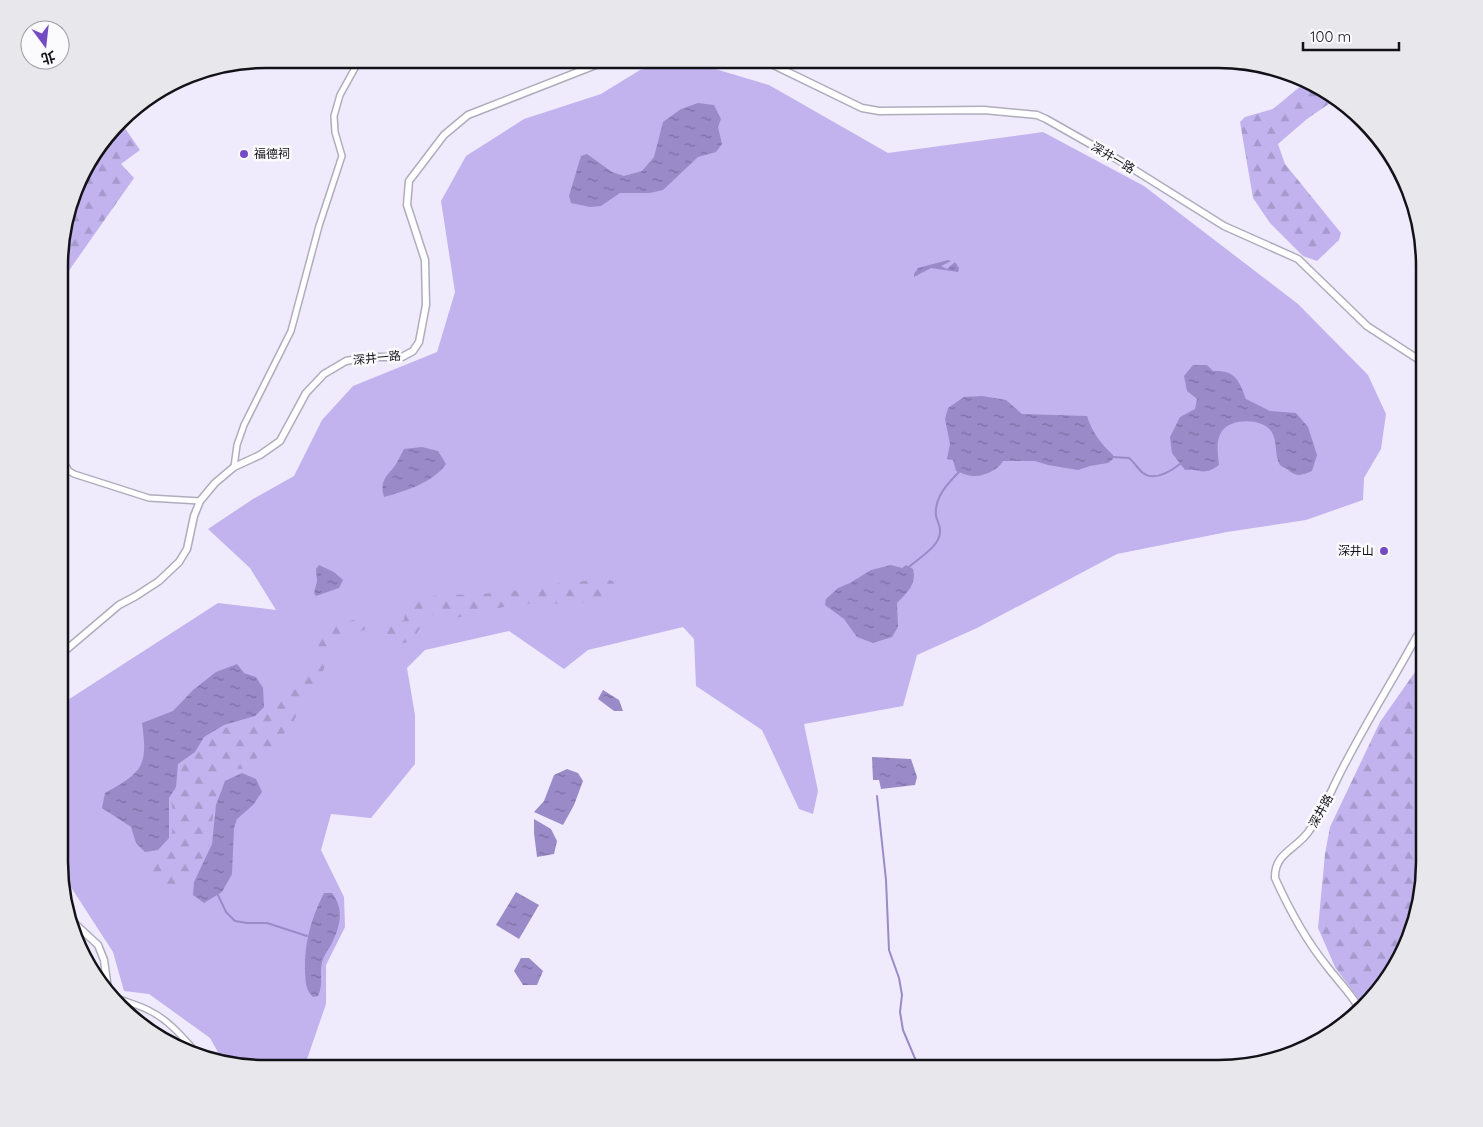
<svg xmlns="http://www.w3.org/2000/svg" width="1483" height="1127" viewBox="0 0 1483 1127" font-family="Quicksand,'Noto Sans TC',sans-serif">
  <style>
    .green { fill: #c2b3ef }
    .forest { fill: url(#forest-firs) }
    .water { fill: url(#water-ripples) }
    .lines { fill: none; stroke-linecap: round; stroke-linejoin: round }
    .stream { stroke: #9a8ac8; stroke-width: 2 }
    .minor-casing { stroke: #afacbc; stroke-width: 8 }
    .tertiary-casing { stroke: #afacbc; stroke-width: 9 }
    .minor { stroke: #fff; stroke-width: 5 }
    .tertiary { stroke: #fff; stroke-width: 6 }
    .poi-dot { fill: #754bc3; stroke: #fbfbfe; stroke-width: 2 }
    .labels { text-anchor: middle; stroke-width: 5; stroke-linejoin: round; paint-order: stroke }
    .poi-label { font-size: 12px; fill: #131218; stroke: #fbfbfe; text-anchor: start }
    .street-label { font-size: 12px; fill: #131218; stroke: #fbfbfe }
    .rim { fill: none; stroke: #131218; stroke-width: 2.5 }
  </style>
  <defs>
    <pattern id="forest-firs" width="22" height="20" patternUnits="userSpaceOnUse" patternTransform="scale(1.25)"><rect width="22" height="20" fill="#c2b3ef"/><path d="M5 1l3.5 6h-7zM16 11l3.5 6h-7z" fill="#a699cc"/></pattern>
    <pattern id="water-ripples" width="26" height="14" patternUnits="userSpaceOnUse" patternTransform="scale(1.25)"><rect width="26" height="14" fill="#9a8ac8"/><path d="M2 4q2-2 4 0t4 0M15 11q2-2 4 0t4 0" fill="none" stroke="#7c6fa1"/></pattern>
  </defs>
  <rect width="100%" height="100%" fill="#efebfc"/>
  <polygon class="green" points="685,60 769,85 888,153 1043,132 1144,186 1298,304 1368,375 1386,414 1381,449 1364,478 1363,500 1306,520 1227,532 1117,554 977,628 917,655 903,706 804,724 818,791 813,814 799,809 762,730 696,686 694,639 683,627 588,650 564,669 509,631 425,650 407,668 415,715 415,764 371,818 331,814 321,850 344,897 345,927 326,965 326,1004 304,1068 253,1068 223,1061 210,1038 149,994 124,991 113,952 67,881 59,850 60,705 218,603 276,610 250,568 208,529 253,499 294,476 322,420 353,386 437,352 455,292 441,201 466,156 524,119 601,94 640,70"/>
  <g class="forest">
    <polygon points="1302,85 1312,85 1336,99 1307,119 1278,144 1285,164 1341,233 1339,240 1317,261 1303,256 1270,223 1253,198 1240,122 1245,117 1273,109"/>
    <polygon points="120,121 140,150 121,164 134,178 68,272 60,275 61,239 86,163"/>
    <path d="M608,579l6,3 -2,12c-27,16 -67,6 -99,11 -25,5 -50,12 -75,17l-4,-8 -7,3 -15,24 -24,6 -7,-4 8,-16 15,-7 2,-14 26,-10 64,-3 67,-10z"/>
    <polygon points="370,614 370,627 353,635 342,634 331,645 328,659 317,685 300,709 292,724 274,745 242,769 229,768 220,777 214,806 210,843 201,862 179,893 165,895 151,874 151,861 171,841 174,816 171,801 178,791 181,765 195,754 205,739 224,728 253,722 270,708 291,687 310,674 315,659 316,632 331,623 345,623"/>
    <polygon points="1424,659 1424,795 1420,799 1424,804 1424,875 1408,941 1373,997 1363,1005 1335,967 1318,928 1325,854 1330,827 1380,722"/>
  </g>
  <g class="water">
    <polygon points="698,103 714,105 721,119 718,127 722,144 716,152 698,157 663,190 650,193 620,193 601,206 590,207 571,203 569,196 581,156 587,154 612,172 624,176 642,171 654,157 663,122 681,109"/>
    <polygon points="948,260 951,261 941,266 947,269 955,262 959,268 958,272 931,268 914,277 914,274 918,268"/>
    <path d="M1193,365h14l6,6c22,-1 26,9 33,28l24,12 26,2 12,14 9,28 -5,16c-11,5 -16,6 -25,-2 -2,-1 -5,-2 -7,-4 -6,-9 -2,-25 -9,-34 -9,-13 -40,-13 -49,0 -7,10 -4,23 -3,34 -16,12 -18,3 -34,5l-13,-17 -2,-16 10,-20 15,-8 2,-10 -10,-8 -3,-15z"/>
    <path d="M982,396l24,4 16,14 65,2c5,16 14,28 26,39v4l-5,4 -18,3 -12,4 -30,-5 -13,-4h-32c-5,9 -17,14 -27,15 -6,1 -14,-3 -20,-5l-3,-11 -6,-1 3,-15 -5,-25 3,-11 16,-11z"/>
    <path d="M422,447l16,4 8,13c-13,19 -41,27 -62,33 -5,-18 4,-21 12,-33 3,-5 5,-10 8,-15z"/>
    <polygon points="319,565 334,572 343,580 339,588 316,596 314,593 317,581 316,569"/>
    <path d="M891,565l11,3 4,-3 7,4c4,15 -6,24 -16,34l1,24 -6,10 -19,6 -16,-6 -13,-18 -19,-14 1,-6 12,-11 12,-5 21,-13z"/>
    <path d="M237,664l7,9 12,4 7,11 1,19 -9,9 -31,9 -20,12 -9,15 -17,12 -2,23 -7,11v40l-11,12 -13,2 -9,-9 -5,-16 -29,-19 3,-15c38,-21 43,-27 37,-70l31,-12 20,-21 23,-18z"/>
    <polygon points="603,690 619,700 623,711 614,711 598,699"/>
    <polygon points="872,757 911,759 917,777 915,785 881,789 879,780 873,780"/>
    <polygon points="567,769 578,773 583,781 574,805 563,825 534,812 544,801 554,775"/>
    <polygon points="242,773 256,779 262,792 253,805 237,819 234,828 232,874 222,892 204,903 193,895 194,882 212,844 216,805 225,781"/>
    <polygon points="534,819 551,829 557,841 554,854 537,857 534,833"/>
    <polygon points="516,892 539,905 519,939 496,925"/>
    <path d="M324,893h8c13,17 8,34 -1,52 -3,5 -7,10 -9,17 -3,12 2,22 -4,34l-5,1c-8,-8 -7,-14 -8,-25 -1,-28 6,-54 19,-79z"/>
    <polygon points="521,958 529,958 543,971 537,985 523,985 514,971"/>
  </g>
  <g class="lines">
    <g class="stream">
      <path d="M1113,457l16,1c5,4 9,11 14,15 12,9 28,-2 37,-9"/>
      <path d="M909,567c10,-9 31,-21 31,-35 1,-5 -3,-11 -4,-16 -2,-18 11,-32 23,-44"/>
      <polyline points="877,796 886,880 889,950 899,978 902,995 900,1012 903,1030 919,1068"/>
      <polyline points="218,895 226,912 235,921 247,923 267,923 307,936"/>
    </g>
    <g class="minor-casing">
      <g id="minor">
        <polyline points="60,456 69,471 74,474 149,498 200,501"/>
        <polyline points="234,467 237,445 244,425 291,331 319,226 342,156 335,132 334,116 340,95 360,59"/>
        <path d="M114,997c12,5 25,8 36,14 19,9 35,29 49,44"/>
      </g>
    </g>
    <g class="tertiary-casing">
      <g id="tertiary">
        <polyline points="761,59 862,108 879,111 984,110 1037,115 1046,119 1122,162 1224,226 1298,259 1367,326 1424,363"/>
        <polyline points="60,655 119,605 136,596 159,581 179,562 187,549 194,516 200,501 215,483 234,467 260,455 280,441 306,393 324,374 346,361 369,357 402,357 413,351 419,342 426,305 425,260 407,205 409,181 444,135 468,115 611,59"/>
        <polyline points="72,921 98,945 104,960 108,989"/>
        <path d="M1359,1008c-9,-16 -22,-28 -33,-43 -21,-26 -37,-56 -51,-87 -1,-25 22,-29 34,-47 16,-22 25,-48 38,-71 22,-42 47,-82 70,-124l7,-7"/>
      </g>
    </g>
    <use href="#minor" class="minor"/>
    <use href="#tertiary" class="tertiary"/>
  </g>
  <g class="poi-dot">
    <circle cx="244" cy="154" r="5"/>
    <circle cx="1384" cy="551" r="5"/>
  </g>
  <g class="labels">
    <g class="poi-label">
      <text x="254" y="158">福德祠</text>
      <text x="1374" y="555" text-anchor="end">深井山</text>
    </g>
    <g class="street-label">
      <text transform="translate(1113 158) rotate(31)" y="4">深井一路</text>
      <text transform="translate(377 358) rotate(-6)" y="4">深井一路</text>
      <text transform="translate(1321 811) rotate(-61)" y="4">深井路</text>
    </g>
  </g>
  <path d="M0 0H1483V1127H0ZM266 68H1218A198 198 0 0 1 1416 266V862A198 198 0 0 1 1218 1060H266A198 198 0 0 1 68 862V266A198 198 0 0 1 266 68Z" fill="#e8e8ec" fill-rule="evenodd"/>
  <path class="rim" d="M266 68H1218A198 198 0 0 1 1416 266V862A198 198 0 0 1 1218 1060H266A198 198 0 0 1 68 862V266A198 198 0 0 1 266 68Z"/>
  <g transform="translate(45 45) rotate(165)"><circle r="24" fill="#fbfbfe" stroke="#9e9ea2"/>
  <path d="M0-4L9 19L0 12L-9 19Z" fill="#754bc3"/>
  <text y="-8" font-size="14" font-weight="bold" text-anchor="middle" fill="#131218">北</text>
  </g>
  <path d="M1303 42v8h96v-8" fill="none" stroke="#131218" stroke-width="2.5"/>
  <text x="1310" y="42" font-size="15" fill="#131218" stroke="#fbfbfe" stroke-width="4" paint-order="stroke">100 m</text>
</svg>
